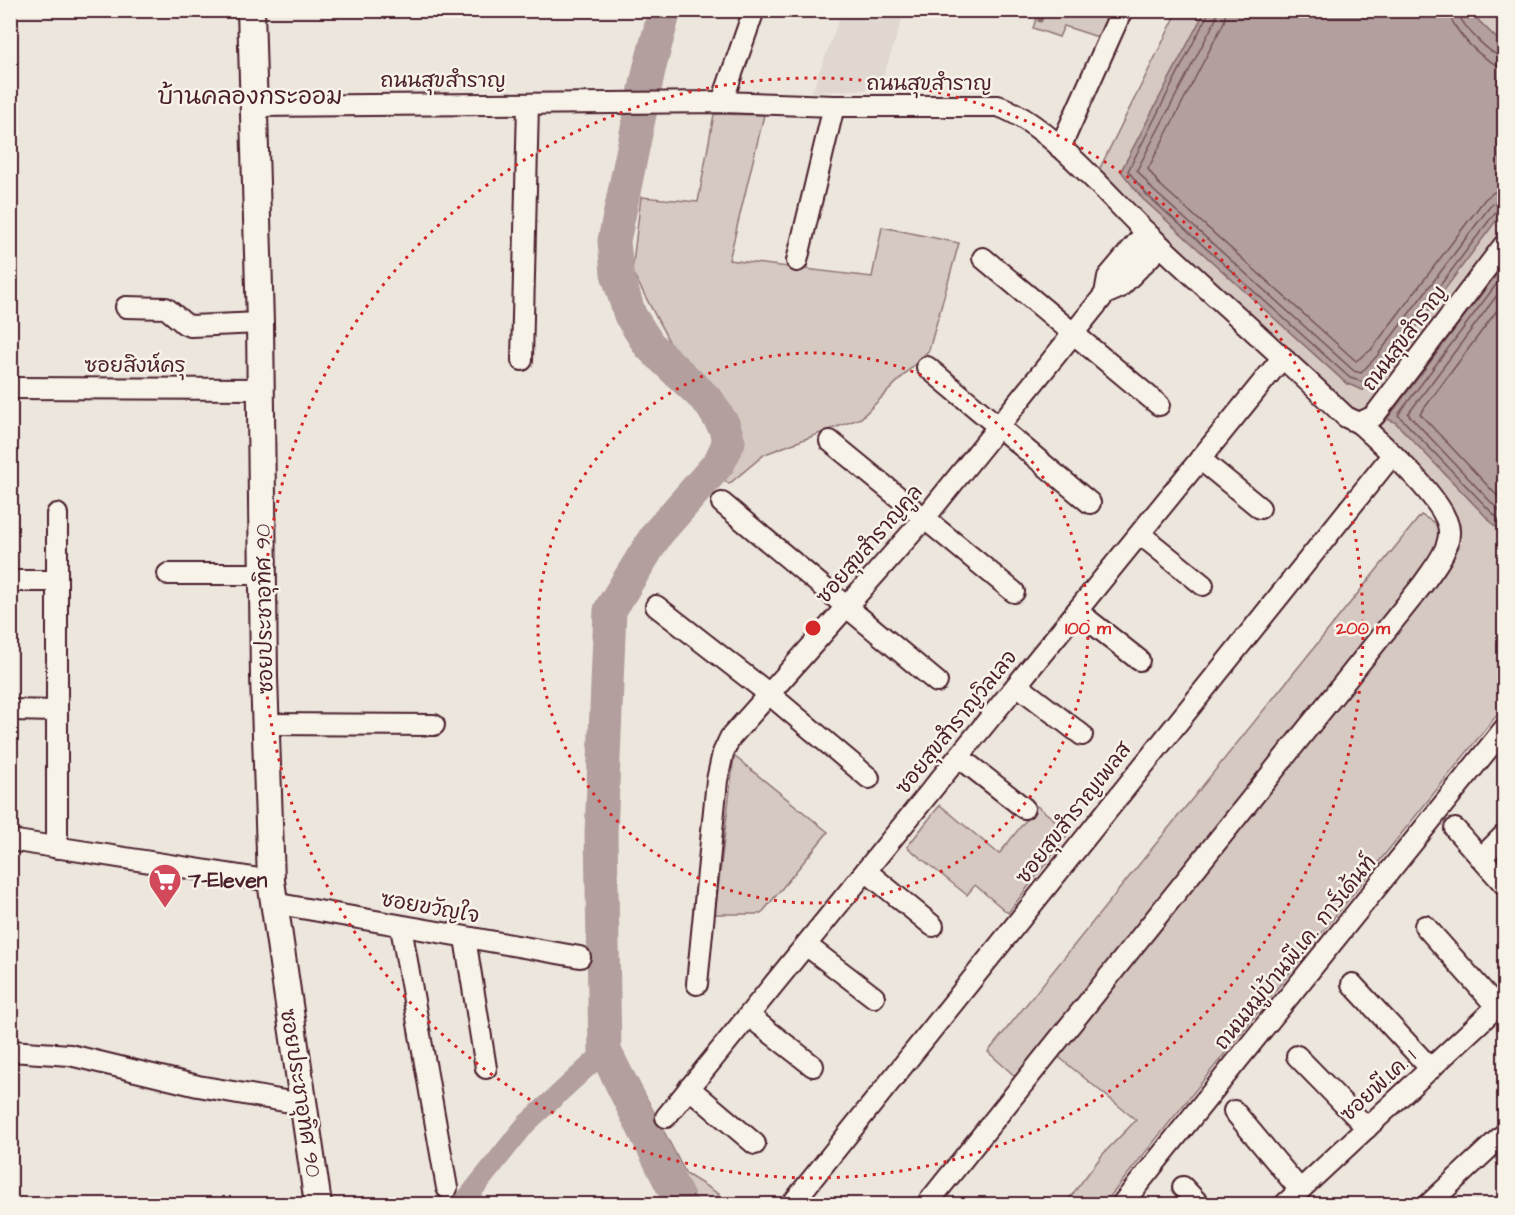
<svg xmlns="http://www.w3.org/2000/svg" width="1515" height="1215" viewBox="0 0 1515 1215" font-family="'Architects Daughter','Playpen Sans Thai',sans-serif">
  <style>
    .built { fill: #e0d7d0 }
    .green { fill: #d5c9c2; stroke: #907476; stroke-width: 1.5 }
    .water { fill: #b39f9d; stroke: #896c6f; stroke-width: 1.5 }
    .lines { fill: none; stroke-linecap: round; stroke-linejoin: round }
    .shore { stroke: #745259; stroke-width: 1.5 }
    .stream { stroke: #896c6f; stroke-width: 5 }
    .canal { stroke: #b39f9d; stroke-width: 20 }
    .river { stroke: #b39f9d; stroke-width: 33 }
    .minor-casing { stroke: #4a1f2b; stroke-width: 24 }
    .tertiary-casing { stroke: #4a1f2b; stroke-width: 30 }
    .minor { stroke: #f7f3e8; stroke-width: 20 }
    .tertiary { stroke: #f7f3e8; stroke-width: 26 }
    .ring { fill: none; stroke: #d62828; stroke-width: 3; stroke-dasharray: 3 6 }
    .labels { text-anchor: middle; stroke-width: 5; stroke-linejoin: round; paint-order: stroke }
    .street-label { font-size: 21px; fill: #4a1f2b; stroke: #f7f3e8 }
    .poi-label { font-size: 21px; font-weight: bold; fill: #4a1f2b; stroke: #f7f3e8; text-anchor: start }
    .quarter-label { font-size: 24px; fill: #4a1f2b; stroke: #f7f3e8 }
    .centre { fill: #d62828; stroke: #f7f3e8; stroke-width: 3 }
    .ring-label { font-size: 18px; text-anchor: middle; font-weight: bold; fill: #d62828; stroke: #f7f3e8; stroke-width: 5; stroke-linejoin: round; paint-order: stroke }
  </style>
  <rect width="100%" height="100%" fill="#ece6dd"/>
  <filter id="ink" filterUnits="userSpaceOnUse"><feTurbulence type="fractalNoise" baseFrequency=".0167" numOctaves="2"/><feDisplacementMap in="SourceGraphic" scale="12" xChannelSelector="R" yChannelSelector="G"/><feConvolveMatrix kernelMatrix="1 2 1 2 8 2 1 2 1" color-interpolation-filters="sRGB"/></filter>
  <g filter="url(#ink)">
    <polygon class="built" points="842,11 905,11 879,89 812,92"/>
    <g class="green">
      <polygon points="1039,11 1039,10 1110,11 1098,37 1064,26 1059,37 1033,28"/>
      <polygon points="1178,11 1205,11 1121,171 1143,199 1346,383 1363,390 1388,365 1504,210 1504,232 1377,403 1358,411 1345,404 1100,178 1099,170"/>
      <polygon points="1469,11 1504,11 1504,46"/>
      <polygon points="714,114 764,115 729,260 872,277 882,227 959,243 929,350 861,418 765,454 729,484 722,478 735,452 739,434 734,416 710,381 674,351 632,271 641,197 698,202"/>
      <polygon points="1387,419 1395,422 1494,525 1504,532 1504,706 1104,1204 1065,1204 1103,1154 1136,1120 1055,1054 1385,644 1459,547 1460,525 1377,430"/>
      <path d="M1421,515l16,9c6,20 -5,34 -15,51l-404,504 -30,-27z"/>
      <polygon points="734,756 828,832 761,914 715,914"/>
      <polygon points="940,805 999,854 1037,806 1070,832 1008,913 975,885 967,895 907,847"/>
      <polygon points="632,1070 686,1174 719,1194 715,1204 696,1204"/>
    </g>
    <g class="water">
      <polygon points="1205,11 1469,11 1504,46 1504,210 1388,365 1363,390 1346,383 1143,199 1121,171"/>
      <polygon points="1504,264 1504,532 1494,525 1395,422 1387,419"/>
    </g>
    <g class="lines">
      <g class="shore">
        <polyline points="1210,10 1128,171 1147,195 1350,378 1363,382 1383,361 1497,210 1504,207"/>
        <polyline points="1217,10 1216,19 1137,170 1153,190 1354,371 1361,373 1377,356 1491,205 1504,199"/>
        <polyline points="1226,10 1224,22 1148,169 1159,184 1356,361 1371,350 1485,199 1494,192 1504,190"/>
        <path d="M1449,10c1,19 37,56 55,56"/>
        <path d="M1458,10c1,14 33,46 46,47"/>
        <polyline points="1504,274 1398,415 1504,525"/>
        <polyline points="1504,286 1408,414 1504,516"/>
        <polyline points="1504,301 1420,414 1504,503"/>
      </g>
      <polyline class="stream" points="1040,20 1044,10"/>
      <polyline class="canal" points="462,1204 526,1124 605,1051"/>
      <polyline class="river" points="665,10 649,70 614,241 617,273 630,315 649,345 709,402 724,426 729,442 719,463 657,534 610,610 601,834 605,1051 681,1204"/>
      <g class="minor-casing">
        <g id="minor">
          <polyline points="722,102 754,10"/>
          <path d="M254,106l468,-4 112,4h164c50,17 111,91 151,129 65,61 132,120 197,182l13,6 15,-7 130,-171"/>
          <polyline points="1060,148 1122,10"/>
          <polyline points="1146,232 1108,277 1105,294 1119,288 1161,246"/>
          <polyline points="983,258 1159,405"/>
          <polyline points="797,261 834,106"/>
          <polyline points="126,307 166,308 185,324 191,326 260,323"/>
          <polyline points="522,360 528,104"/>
          <polyline points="927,367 1090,503"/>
          <polyline points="10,388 261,389"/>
          <polyline points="830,441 1014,592"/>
          <polyline points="1200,459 1260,508"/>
          <polyline points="722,503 937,682"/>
          <polyline points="57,514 57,848"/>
          <polyline points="1140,534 1203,585"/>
          <polyline points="168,574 263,574"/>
          <polyline points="10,581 56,581"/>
          <polyline points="656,606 768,693 869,778"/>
          <polyline points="1077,611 1139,660"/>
          <polyline points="1017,685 1082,735"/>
          <polyline points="10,710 57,711"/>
          <polyline points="265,724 434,725"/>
          <polyline points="959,757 1024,808"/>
          <polyline points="1455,829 1504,884"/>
          <polyline points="10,840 271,881"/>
          <polyline points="1481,858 1504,835"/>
          <polyline points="866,871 933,926"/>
          <polyline points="273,903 580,957"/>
          <polyline points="1425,926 1497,1007"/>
          <polyline points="401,927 447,1188"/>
          <polyline points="465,938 486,1068"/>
          <polyline points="806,945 874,997"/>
          <polyline points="697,984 717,780 723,753 730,738 924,519 1105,294"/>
          <polyline points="1352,984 1431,1069"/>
          <polyline points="749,1016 813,1066"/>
          <polyline points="10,1051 70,1055 198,1086 302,1104"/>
          <polyline points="1297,1056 1367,1128"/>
          <polyline points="689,1088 755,1144"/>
          <polyline points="1234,1111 1300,1190"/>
          <polyline points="666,1117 1283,357"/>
          <polyline points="1183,1187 1199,1204"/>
          <polyline points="792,1204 1393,454"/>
          <path d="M927,1204l496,-620c10,-15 27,-34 26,-53 -1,-29 -68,-88 -90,-108"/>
          <polyline points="1122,1204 1504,729"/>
          <polyline points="1285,1204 1504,1000"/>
          <polyline points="1429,1204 1504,1134"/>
        </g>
      </g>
      <g class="tertiary-casing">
        <polyline id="tertiary" points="251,10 260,323 264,677 271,881 318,1204"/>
      </g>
      <use href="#minor" class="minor"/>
      <use href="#tertiary" class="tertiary"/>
    </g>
  </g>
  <g class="ring">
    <circle cx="813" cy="628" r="275"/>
    <circle cx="813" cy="628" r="550"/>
  </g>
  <defs>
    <g id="supermarket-pin" transform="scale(1.725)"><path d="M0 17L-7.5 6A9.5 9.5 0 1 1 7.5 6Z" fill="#d1495b" stroke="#f7f3e8"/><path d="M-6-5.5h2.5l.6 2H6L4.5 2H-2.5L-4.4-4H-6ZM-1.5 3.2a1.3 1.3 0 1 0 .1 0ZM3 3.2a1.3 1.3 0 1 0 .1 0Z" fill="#fff"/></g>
  </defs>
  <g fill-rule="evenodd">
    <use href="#supermarket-pin" x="165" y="880"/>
  </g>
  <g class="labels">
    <g class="street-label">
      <text x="443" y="87">ถนนสุขสำราญ</text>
      <text x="929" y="90">ถนนสุขสำราญ</text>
      <text transform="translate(1404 338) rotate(-53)" y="7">ถนนสุขสำราญ</text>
      <text x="135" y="372">ซอยสิงห์ครุ</text>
      <text transform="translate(869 544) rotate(-49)" y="7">ซอยสุขสำราญคูล</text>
      <text transform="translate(264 609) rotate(-91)" y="7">ซอยประชาอุทิศ 90</text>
      <text transform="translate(956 722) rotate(-51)" y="7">ซอยสุขสำราญวิลเลจ</text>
      <text transform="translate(1073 813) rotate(-52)" y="7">ซอยสุขสำราญเพลส</text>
      <text transform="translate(430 907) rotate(10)" y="7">ซอยขวัญใจ</text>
      <text transform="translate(1295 952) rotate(-51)" y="7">ถนนหมู่บ้านพี.เค. การ์เด้นท์</text>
      <text transform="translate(1378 1085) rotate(-43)" y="7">ซอยพี.เค. 1</text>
      <text transform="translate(301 1093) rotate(81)" y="7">ซอยประชาอุทิศ 90</text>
    </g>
    <g class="poi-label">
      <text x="188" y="887">7-Eleven</text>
    </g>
    <g class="quarter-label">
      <text x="250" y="104">บ้านคลองกระออม</text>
    </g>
  </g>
  <circle cx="813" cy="628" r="9" class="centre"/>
  <g class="ring-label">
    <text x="1088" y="634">100 m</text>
    <text x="1363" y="634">200 m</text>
  </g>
  <rect width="1515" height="1215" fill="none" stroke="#f7f3e8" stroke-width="36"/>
  <rect x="18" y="18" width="1479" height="1179" fill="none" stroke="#4a1f2b" stroke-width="2" filter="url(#ink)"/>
</svg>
